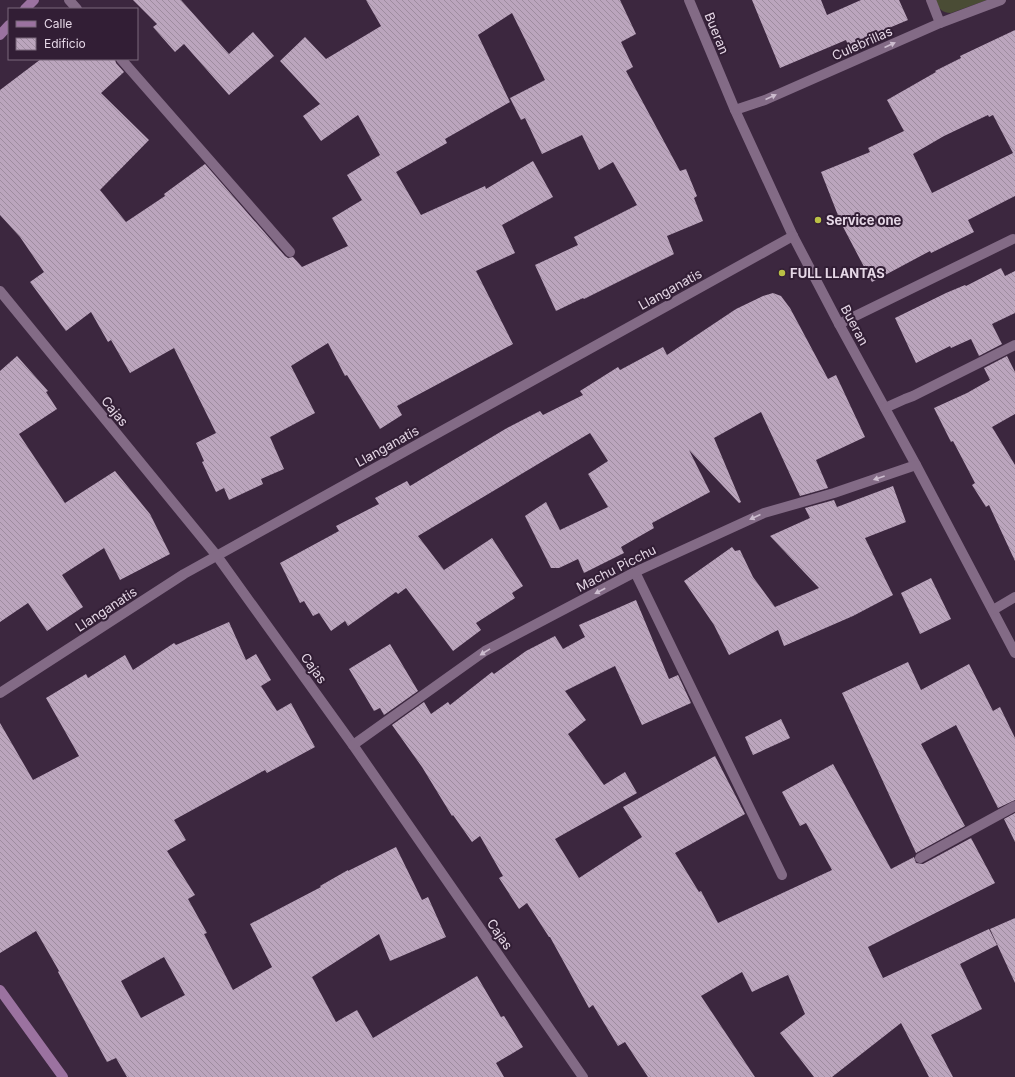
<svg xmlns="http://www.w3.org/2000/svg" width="1015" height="1077" viewBox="0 0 1015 1077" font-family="Inter,sans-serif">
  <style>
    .park { fill: #4a4c35 }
    .building { fill: url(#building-back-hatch); fill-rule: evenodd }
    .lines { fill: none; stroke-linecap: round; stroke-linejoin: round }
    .minor { stroke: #836b86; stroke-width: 10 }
    .secondary { stroke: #9b72a0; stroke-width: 10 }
    .oneway { fill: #ccbcce }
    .poi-dot { fill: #bac045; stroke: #321e35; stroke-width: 1.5 }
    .labels { text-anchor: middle; stroke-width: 4; stroke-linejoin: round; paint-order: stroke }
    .street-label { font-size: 13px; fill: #e5d7e6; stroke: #321e35 }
    .poi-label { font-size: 13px; font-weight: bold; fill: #e5d7e6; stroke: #321e35; text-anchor: start }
  </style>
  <defs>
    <pattern id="building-back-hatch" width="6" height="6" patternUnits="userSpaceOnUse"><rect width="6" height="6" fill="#bba5bd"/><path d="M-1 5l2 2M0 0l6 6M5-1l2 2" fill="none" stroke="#9e8c9f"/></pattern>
  </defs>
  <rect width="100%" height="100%" fill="#3c273f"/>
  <path class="park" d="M935,0h52l-36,13c-10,0 -12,-5 -16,-13z"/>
  <g class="building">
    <polygon points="133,0 181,0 229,54 253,32 274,56 229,95 184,44 175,52 153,27 157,24"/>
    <polygon points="366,0 620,0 636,34 621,42 633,67 626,71 680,171 686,169 697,196 694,198 703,221 667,236 674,254 584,299 583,298 556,311 535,265 578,245 574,237 637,205 613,162 599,170 582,135 542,154 525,118 521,120 510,98 545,80 512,13 478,35 510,102 445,139 447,143 396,172 421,215 485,186 486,189 533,161 553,197 502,225 515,253 476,271 513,344 397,406 402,415 380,429 347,375 345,376 328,343 291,366 315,413 270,437 284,469 261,479 263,484 229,500 224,488 216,492 202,462 204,461 196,443 216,433 174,348 130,373 111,340 108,342 91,312 66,331 30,282 44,272 20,237 0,215 0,90 41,59 115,59 116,63 124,72 101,93 149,140 100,190 126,222 165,196 164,194 205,164 285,256 288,258 293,257 302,267 348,246 332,218 362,200 347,175 380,155 358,115 321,141 303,116 320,104 280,61 305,37 326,59 381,26"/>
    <polygon points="752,0 821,0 827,15 861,0 899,0 908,20 848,45 846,40 780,68"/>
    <path d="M1015,30v166l-47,24 6,12 -43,21 -1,-2 -58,31 -31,-59 -20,-51 49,-20 -2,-4 36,-17 -17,-31 49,-28 -1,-1 26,-13 -1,-2zM988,115l1,2 4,-2 20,38 -81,40 -19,-39 31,-18z"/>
    <polygon points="1001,268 1005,276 1015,271 1015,313 992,324 1002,344 979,356 971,339 951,348 950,346 916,363 895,318 946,293 965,285 966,286"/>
    <polygon points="773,293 781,296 790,308 828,379 836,375 865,437 816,460 828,488 800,496 761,412 714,438 741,502 739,503 689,450 710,492 652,523 654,528 621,547 624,553 584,573 578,559 559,568 551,568 525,516 546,502 560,530 608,507 588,474 608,461 590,433 418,536 444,570 492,538 523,586 512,593 515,598 476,623 481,630 453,651 406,588 398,594 396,592 348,626 345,621 331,631 319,613 313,616 304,601 300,603 280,563 339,531 336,526 379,504 375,498 407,481 410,486 507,428 540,411 543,415 583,395 580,391 618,367 620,370 663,347 667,355 736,309 763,296"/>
    <polygon points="17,356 48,391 46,392 57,409 19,434 65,503 115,471 150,514 170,554 120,580 104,548 62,575 83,607 47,631 28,603 0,622 0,371"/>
    <polygon points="1007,356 1015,372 1015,414 992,427 1015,465 1015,561 989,505 986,507 972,485 975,483 953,441 951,442 934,408 967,393 990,380 984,368"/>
    <polygon points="893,486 906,522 865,538 893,595 853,616 784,646 778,630 729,655 714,625 684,581 732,547 735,551 740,550 753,577 775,607 819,588 770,536 810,518 805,508 834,500 837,507"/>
    <polygon points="931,578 951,619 920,634 901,593"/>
    <polygon points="636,600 669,679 678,675 691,703 642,725 615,666 565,691 586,720 568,734 604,785 625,772 637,793 555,839 579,878 642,837 623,807 715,756 745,814 675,853 699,892 701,891 718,923 832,870 806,823 800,826 782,792 833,764 891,869 914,857 916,863 923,864 971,838 995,883 868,947 883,978 989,929 997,945 960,964 982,1009 931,1035 953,1077 929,1077 901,1023 832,1077 814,1077 780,1033 805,1014 788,975 752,992 742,972 701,996 755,1077 648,1077 625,1042 618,1046 593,1005 589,1008 550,937 549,937 527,903 519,909 499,878 503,876 480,836 472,842 453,815 452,816 422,767 392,725 424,702 431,714 448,702 450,705 492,672 494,674 526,651 555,636 563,649 585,637 579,625"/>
    <path d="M229,622l17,38 10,-6 15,26 -10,6 16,25 14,-8 24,44 -48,26 -2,-3 -91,50 12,20 -19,11 28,44 -7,4 19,34 -3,1 29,56 39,-23 -22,-43 71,-37 -1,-1 28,-16v1l48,-24 26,53 6,-3 18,40 -56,24 -11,-27 -67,43 24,45 21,-12 16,28 104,-62 24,41 3,-1 19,31 -27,16 8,14h-377l-11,-19 -9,4 -49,-90 1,-1 -23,-40 -36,22v-230l33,57 46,-24 -33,-58 40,-24 2,4 37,-23 8,15 41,-27 2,2zM164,957l21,38 -44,23 -20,-37z"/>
    <polygon points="390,644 418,691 384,715 380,708 374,711 349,669"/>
    <polygon points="908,662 921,690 969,664 993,711 1000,707 1015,738 1015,800 998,808 956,725 921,744 965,826 916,853 842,693"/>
    <polygon points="781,719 790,738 753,755 745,737"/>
    <polygon points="1015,813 1015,842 1004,819"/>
    <polygon points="1015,918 1015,983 990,929"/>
  </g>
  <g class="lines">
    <g class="minor">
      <polyline points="69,0 77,9"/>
      <polyline points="689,0 735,110 793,236 839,324 916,465 1015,653"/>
      <polyline points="931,0 940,23"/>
      <polyline points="121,59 290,252"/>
      <polyline points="735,110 765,100 940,23 1001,0"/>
      <polyline points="0,291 217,556 353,745 583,1077"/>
      <polyline points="839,324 1013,239"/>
      <polyline points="885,408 905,399 913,396 1015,345"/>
      <polyline points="635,572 782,875"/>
      <polyline points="993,610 1015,597"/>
      <polyline points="0,693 184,574 793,236"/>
      <polyline points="353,745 485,651 635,572 764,513 834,493 916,465"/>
      <polyline points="920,858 1015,806"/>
    </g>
    <g class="secondary">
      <polyline points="25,9 34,0"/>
      <polyline points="0,35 9,25"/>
      <polyline points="0,990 63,1077"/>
    </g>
  </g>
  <defs><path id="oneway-solid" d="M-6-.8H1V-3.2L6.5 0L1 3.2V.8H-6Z"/></defs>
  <g class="oneway">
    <use href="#oneway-solid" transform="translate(890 45) rotate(-24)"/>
    <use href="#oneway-solid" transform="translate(771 97) rotate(-24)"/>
    <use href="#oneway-solid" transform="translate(879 478) rotate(161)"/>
    <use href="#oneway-solid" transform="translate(755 517) rotate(156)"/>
    <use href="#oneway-solid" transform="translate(600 591) rotate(152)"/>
    <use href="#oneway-solid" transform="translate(485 652) rotate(148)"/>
  </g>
  <g class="poi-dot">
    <circle cx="818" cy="220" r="4"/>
    <circle cx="782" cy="273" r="4"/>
  </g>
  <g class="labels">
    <g class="street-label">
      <text transform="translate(717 33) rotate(68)" y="5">Bueran</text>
      <text transform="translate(862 43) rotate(-24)" y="5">Culebrillas</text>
      <text transform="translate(670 289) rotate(-29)" y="5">Llanganatis</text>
      <text transform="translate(855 325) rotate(62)" y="5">Bueran</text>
      <text transform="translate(115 411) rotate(51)" y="5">Cajas</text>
      <text transform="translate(387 446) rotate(-29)" y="5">Llanganatis</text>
      <text transform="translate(616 568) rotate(-27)" y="5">Machu Picchu</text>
      <text transform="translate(106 609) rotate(-33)" y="5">Llanganatis</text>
      <text transform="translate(314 668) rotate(54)" y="5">Cajas</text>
      <text transform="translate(500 934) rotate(55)" y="5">Cajas</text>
    </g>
    <g class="poi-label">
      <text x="826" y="225">Service one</text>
      <text x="790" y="278">FULL LLANTAS</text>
    </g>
  </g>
  <rect x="8" y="8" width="130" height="52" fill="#321e35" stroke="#7a687c"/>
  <rect x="16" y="21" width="20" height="6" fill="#9b72a0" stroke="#7a687c"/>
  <text x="44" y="28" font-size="12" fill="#e5d7e6">Calle</text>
  <rect x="16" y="38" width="20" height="12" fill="url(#building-back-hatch)" stroke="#7a687c"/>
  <text x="44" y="48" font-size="12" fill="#e5d7e6">Edificio</text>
</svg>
